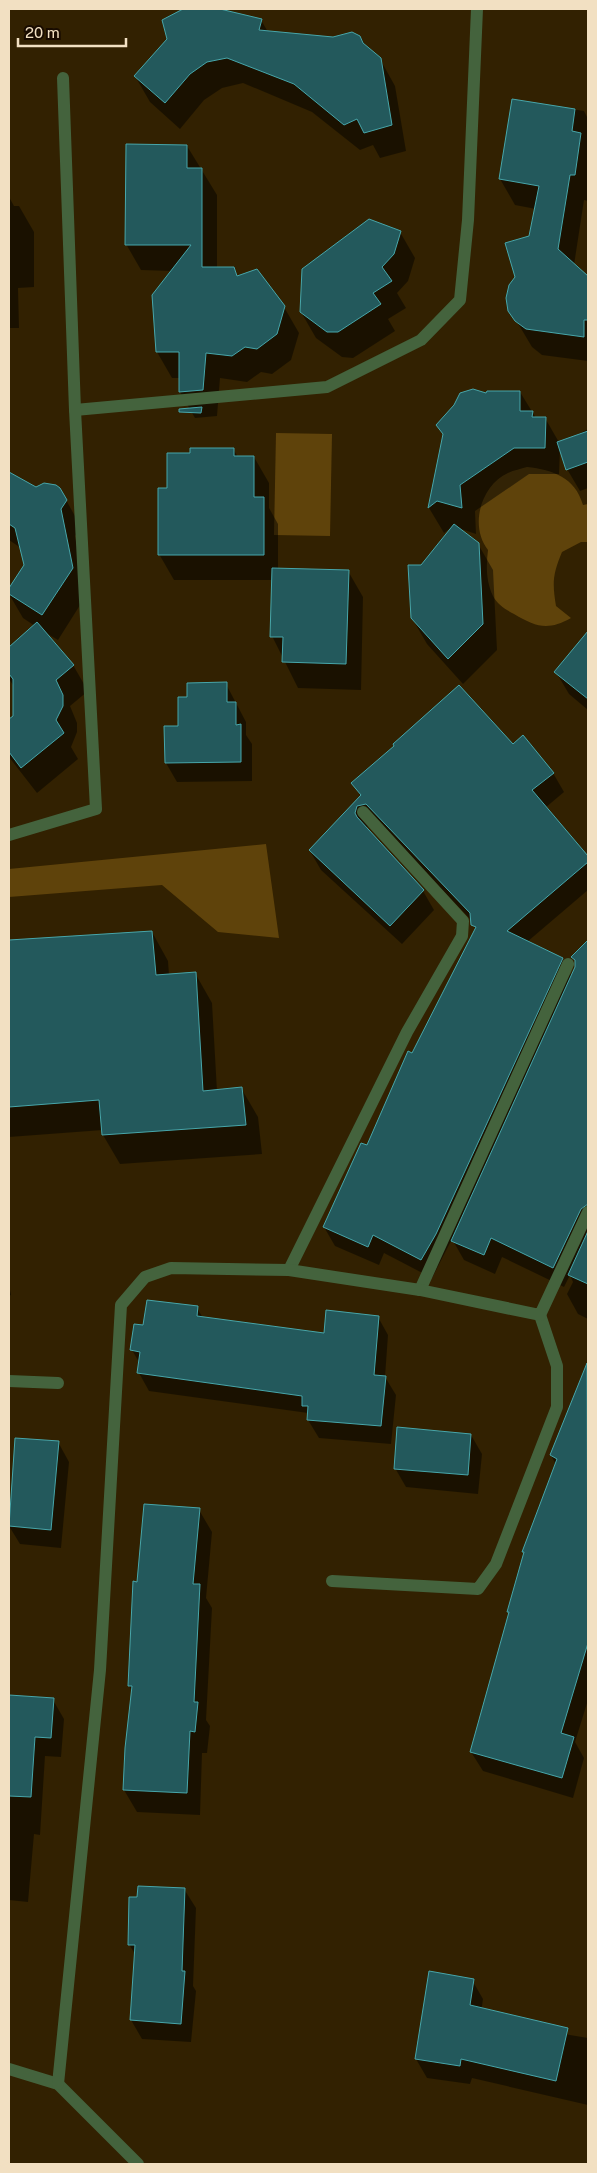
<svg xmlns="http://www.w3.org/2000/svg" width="597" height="2173" viewBox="0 0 597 2173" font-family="'Public Sans',sans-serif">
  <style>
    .green { fill: #5f430b }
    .shadow { fill: #0007 }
    .building { fill: #23595c; stroke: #47a6aa }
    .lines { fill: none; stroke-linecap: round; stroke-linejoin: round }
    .service { stroke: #44633d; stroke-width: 12 }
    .minor { stroke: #44633d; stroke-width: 12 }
  </style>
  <rect width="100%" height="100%" fill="#322101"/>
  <g class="green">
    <polygon points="276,433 332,434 330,536 274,535"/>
    <path d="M527,467c26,3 48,10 56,38l5,-1v38h-7l-19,10c-9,22 -10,30 -6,54l15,12c-23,13 -35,9 -57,-4 -8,-4 -17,-10 -21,-18 -7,-15 -7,-30 -5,-46 -19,-24 -7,-65 20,-77 6,-3 13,-4 19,-6z"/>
    <polygon points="266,844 279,938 218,932 162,885 9,897 9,869"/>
  </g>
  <g class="shadow">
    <polygon points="186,9 215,9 261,20 268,32 333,38 360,36 366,47 380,59 395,86 406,151 380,158 373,145 360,150 312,112 243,83 222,88 204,100 180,129 150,102 135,76 168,39 163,20"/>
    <polygon points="513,100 584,111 588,119 588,201 584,200 574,265 588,277 588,361 542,355 532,347 510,310 516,278 530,237 536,209 515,205 500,179"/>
    <polygon points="187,146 217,195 217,268 233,268 238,277 284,307 299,333 291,360 272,374 261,372 247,382 220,378 217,416 195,418 180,392 180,378 172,378 157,352 172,271 141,270 126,244"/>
    <polygon points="9,197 14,206 19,206 34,232 34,287 18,288 19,328 9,328"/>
    <polygon points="400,232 415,258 408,281 397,293 406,308 388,319 395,331 353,358 342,357 316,338 301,312"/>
    <polygon points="520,392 536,418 545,418 560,444 588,429 588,488 580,491 567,469 560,449 559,474 529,474 475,511 476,534 458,528 478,544 493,570 497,650 463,684 427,644 412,618 421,566 453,526 444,533 429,508 444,436 438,425 486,394"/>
    <polygon points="233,449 238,457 254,457 269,483 269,508 278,524 278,569 348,571 363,597 361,690 298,688 272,636 273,580 174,580 159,554 168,489 191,454"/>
    <polygon points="16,478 36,489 60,489 81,527 75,536 87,594 58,640 46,633 73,665 88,691 70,706 77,723 77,732 71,747 78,759 37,793 9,757 9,721 14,717 15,688 9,679 9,649 35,626 23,618 9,594 9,590 25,565 21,548 9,540 9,491"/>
    <polygon points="588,633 588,710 569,694 556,672"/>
    <polygon points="226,684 246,722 246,735 252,744 252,781 177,782 166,763 179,728"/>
    <polygon points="513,745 553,773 564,792 545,808 588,858 588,890 527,942 562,959 572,977 576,963 573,957 588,942 588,1319 578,1314 567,1294 573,1282 570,1275 564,1287 502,1257 495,1274 464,1260 452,1239 432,1278 384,1253 379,1265 335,1246 324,1227 368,1147 476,931 472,921 378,823 368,825 366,830 423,891 434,910 402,944 321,870 310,851 361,797 353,783"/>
    <polygon points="152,932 168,961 169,975 195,973 212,1003 217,1091 241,1088 258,1117 262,1154 120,1164 103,1135 103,1130 9,1137 9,941"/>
    <polygon points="9,1285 11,1295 9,1296"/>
    <polygon points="197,1308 203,1318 325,1334 378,1317 388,1335 385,1377 396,1395 391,1444 319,1438 308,1420 308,1413 149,1391 139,1373 140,1364 132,1350 145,1326"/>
    <polygon points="588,1385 588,1700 575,1742 584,1758 573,1798 483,1771 471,1752 510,1615 508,1611 525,1554 523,1552 556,1465 551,1455"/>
    <polygon points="471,1435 482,1454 478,1494 406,1487 395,1468"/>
    <polygon points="16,1439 58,1442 69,1462 61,1548 20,1544 9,1526"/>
    <polygon points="199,1510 212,1532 206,1598 212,1608 206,1720 210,1726 207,1753 202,1753 200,1815 137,1812 124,1790 126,1748 132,1691 129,1686 139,1583"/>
    <polygon points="9,1696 53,1700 64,1719 61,1757 45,1756 40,1835 34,1834 28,1902 9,1900"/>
    <polygon points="184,1889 196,1908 193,1986 196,1991 191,2042 142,2039 131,2020 136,1956 129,1944"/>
    <polygon points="472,1980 483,1999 480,2020 588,2038 588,2105 472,2078 470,2084 427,2078 416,2059"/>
  </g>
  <g class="building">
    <polygon points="183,9 220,9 262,19 259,30 333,37 352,32 360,36 363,43 381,58 392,125 364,133 357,119 344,125 294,84 227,58 207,62 190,74 165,103 134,76 167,39 162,20"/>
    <polygon points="512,99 575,109 572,131 581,133 575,175 570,175 558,249 588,276 588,320 584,320 584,337 526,329 515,321 508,311 506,298 509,285 515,277 505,243 529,236 539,186 499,179"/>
    <polygon points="126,144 187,145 187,168 202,168 202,267 234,267 237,276 257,269 285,306 277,334 257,349 245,347 232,356 206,353 203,390 179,392 179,352 156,352 152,295 191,245 125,245"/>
    <polygon points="369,219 401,231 394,254 382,267 392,281 373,293 381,304 338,332 327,332 300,312 302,269"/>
    <polygon points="473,389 486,393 487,391 520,391 520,411 533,411 532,417 546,417 545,448 514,448 460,485 462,508 437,501 428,508 443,434 436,425 454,405 460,393"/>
    <polygon points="202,407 201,413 179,412 179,409"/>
    <polygon points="588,431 588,462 566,470 557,442"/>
    <polygon points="190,448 234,448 234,456 254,456 254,497 264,497 264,555 158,555 158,488 167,488 167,453 190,453"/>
    <polygon points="9,472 36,487 44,483 56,485 60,488 67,500 61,509 73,568 42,615 9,594 9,588 24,565 15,528 9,524"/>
    <polygon points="454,524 479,543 483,624 448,659 411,618 408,565 421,565"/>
    <polygon points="272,568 349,570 346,664 282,662 283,637 270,637"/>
    <polygon points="37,622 74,665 56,680 63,695 63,706 56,720 64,733 21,768 9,752 9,719 13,716 13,679 9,674 9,647"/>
    <polygon points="588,631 588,699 554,672"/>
    <polygon points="227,682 227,702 236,702 236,725 241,724 241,762 165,763 164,726 178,726 178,697 187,697 187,683"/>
    <polygon points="459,685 513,744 523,735 554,773 532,790 588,856 588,862 507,931 563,958 436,1234 421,1260 373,1235 368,1247 323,1227 361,1143 367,1145 408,1051 412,1053 476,927 471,925 470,913 366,804 357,806 355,813 357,817 424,890 390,926 309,850 361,795 351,783 394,746 393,744"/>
    <polygon points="152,931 156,975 196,972 203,1091 242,1087 246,1125 102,1135 99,1100 9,1107 9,940"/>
    <polygon points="588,940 588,1204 581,1209 553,1268 491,1238 484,1255 451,1241 575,967 575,960 571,957"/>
    <polygon points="588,1231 588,1284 568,1275"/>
    <polygon points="147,1300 198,1306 197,1316 324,1333 326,1310 379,1316 374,1375 386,1376 381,1426 307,1420 308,1406 302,1406 302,1396 137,1373 140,1352 130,1350 134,1324 143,1325"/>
    <polygon points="587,1363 588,1643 561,1733 574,1737 562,1778 470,1752 509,1612 507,1612 524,1552 522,1552 557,1459 550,1455"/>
    <polygon points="397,1427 471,1434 468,1475 394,1469"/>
    <polygon points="15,1438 59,1441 51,1530 9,1526"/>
    <polygon points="144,1504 200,1508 193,1584 200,1584 194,1702 198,1702 195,1732 190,1731 187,1793 123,1790 125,1748 132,1686 128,1686 133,1581 137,1582"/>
    <polygon points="9,1695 54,1698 51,1738 35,1737 31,1797 9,1796"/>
    <polygon points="138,1886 185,1888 182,1971 185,1971 181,2024 130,2020 135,1945 128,1945 129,1897 137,1897"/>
    <polygon points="429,1971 474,1979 470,2005 568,2028 556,2081 461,2059 460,2066 415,2059"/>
  </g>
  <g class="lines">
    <g class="service">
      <polyline points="75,410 327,387 421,340 460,300 468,220 477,9"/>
      <polyline points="9,835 96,809 75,410 63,78"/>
    </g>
    <g class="minor">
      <polyline points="289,1270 407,1032 462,936 463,921 363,812"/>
      <polyline points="420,1290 568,964"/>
      <polyline points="9,1381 58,1383"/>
      <polyline points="332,1581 478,1589 496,1564 557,1407 557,1366 540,1315"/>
      <polyline points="9,2069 58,2084 138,2164"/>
      <polyline points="58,2084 100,1670 121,1305 145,1277 171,1268 289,1270 420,1290 540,1315 588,1212"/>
    </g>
  </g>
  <rect width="597" height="2173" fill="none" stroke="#f2e0c2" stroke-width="20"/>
  <path d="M18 38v8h108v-8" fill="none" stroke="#f2e0c2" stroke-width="2.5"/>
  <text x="25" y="38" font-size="15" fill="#f2e0c2" stroke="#180b00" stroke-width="4" paint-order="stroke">20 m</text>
</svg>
